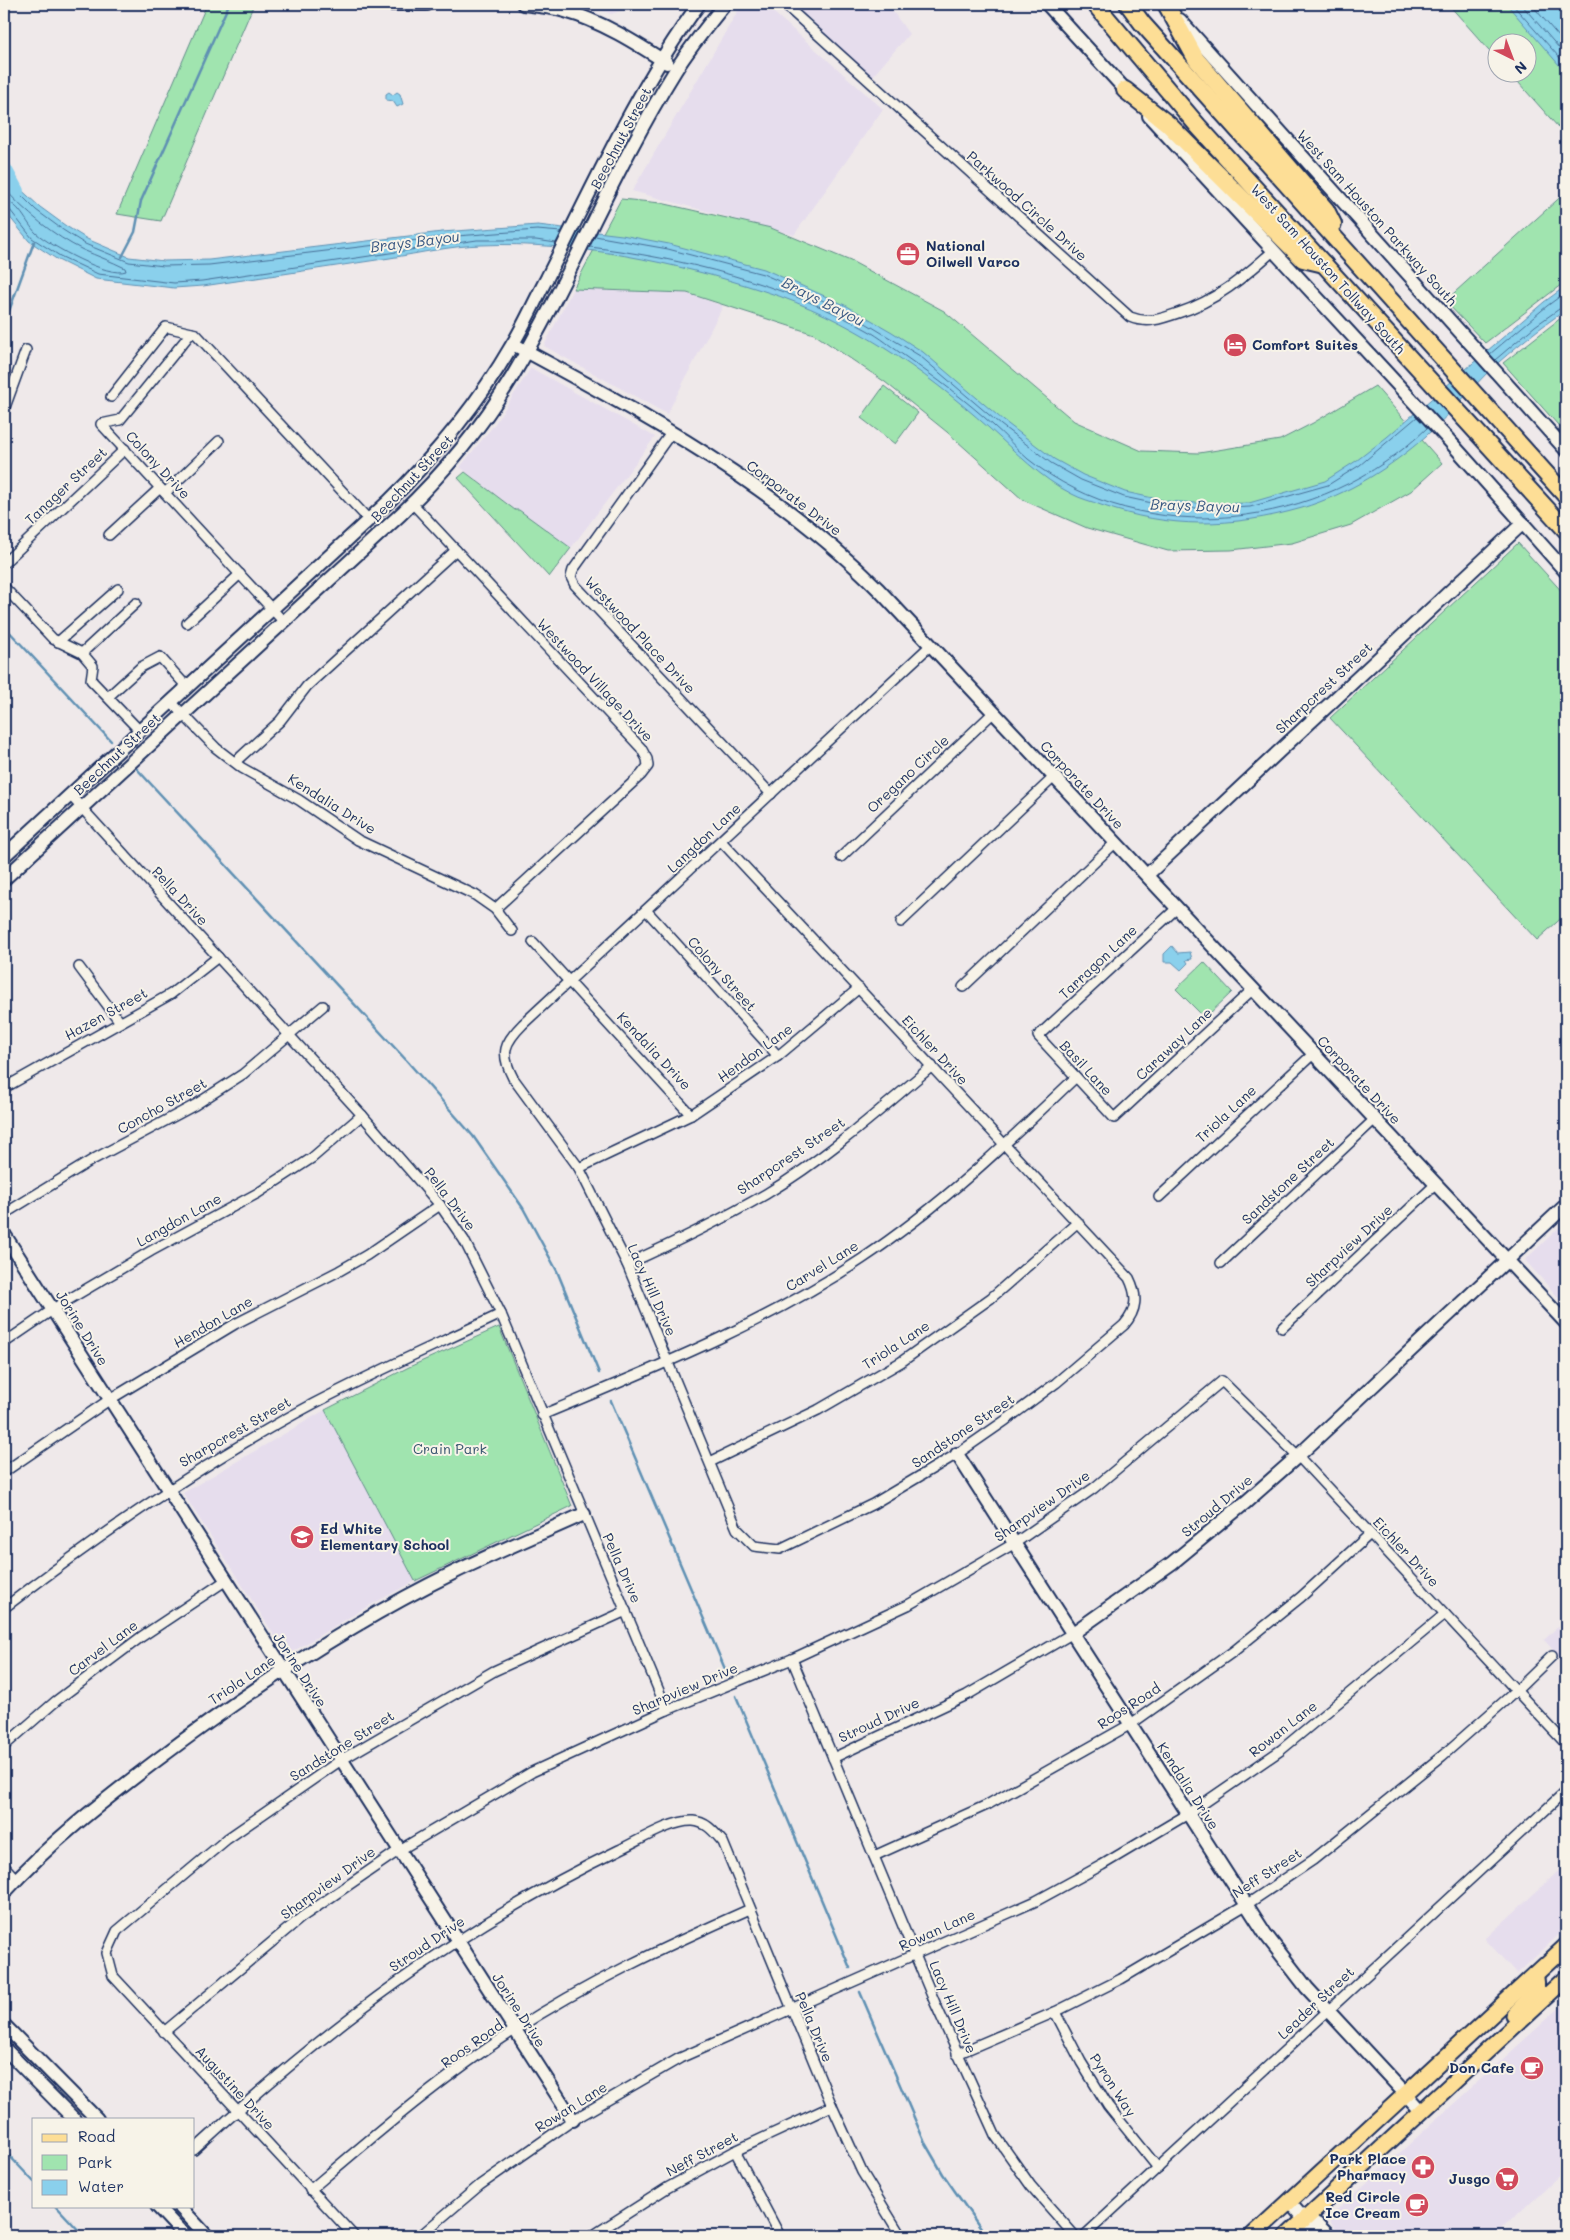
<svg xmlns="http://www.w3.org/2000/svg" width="1570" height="2240" viewBox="0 0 1570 2240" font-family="Mali,sans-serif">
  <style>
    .built { fill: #e6dded }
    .green { fill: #a0e4af; stroke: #5e8a86 }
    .water { fill: #8ad0ec; stroke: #5e90b3 }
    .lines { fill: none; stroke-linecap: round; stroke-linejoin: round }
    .shore { stroke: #476f97; stroke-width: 1 }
    .stream { stroke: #5e90b3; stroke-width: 2.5 }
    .river { stroke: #8ad0ec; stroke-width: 14 }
    .street-casing { stroke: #1b2f5e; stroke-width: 12 }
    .secondary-casing { stroke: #1b2f5e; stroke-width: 16 }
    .primary-casing { stroke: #1b2f5e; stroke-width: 19 }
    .highway-casing { stroke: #1b2f5e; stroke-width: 20 }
    .street { stroke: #f7f3e8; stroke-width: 9 }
    .secondary { stroke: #f7f3e8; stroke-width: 12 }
    .primary { stroke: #fdde96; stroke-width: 15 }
    .highway { stroke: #fdde96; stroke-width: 16 }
    .labels { text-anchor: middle; stroke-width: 4; stroke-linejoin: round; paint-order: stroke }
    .street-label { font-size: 14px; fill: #1b2f5e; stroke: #f7f3e8 }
    .poi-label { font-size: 14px; font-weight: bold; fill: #1b2f5e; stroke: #f7f3e8; text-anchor: end }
    .park-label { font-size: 14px; fill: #36536e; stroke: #f7f3e8 }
    .water-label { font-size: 15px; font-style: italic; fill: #375782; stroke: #f7f3e8 }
  </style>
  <rect width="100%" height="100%" fill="#efe9ea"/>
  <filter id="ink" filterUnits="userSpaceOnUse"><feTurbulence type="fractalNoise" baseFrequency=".02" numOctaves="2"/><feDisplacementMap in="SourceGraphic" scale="10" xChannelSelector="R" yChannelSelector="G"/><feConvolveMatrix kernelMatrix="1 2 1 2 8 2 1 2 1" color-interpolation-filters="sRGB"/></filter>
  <g filter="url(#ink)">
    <g class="built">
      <polygon points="584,4 630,4 627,9 611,14"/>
      <polygon points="746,4 764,4 883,109 794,235 632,191 739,9"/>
      <polygon points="794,4 896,4 891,9 909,34 872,77"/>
      <polygon points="573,289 687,293 723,306 667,414 544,346"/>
      <polygon points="531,368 655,437 571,548 519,510 515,510 460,467 494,425"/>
      <polygon points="1566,1221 1566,1306 1525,1260"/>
      <polygon points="325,1410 415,1581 363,1609 287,1655 183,1493"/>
      <polygon points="1566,1619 1566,1664 1544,1640"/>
      <polygon points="1566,1864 1566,1928 1517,1974 1485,1939"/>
      <polygon points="1566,2002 1566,2169 1494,2236 1342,2236 1332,2225 1329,2217"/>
    </g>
    <g class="green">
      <polygon points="207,4 254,4 161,221 117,214"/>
      <polygon points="1448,4 1566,4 1566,136 1510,73 1528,72 1528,42 1498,42 1497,59"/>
      <polygon points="1566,192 1566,281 1485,343 1445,301"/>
      <polygon points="621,199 661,203 771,228 853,262 944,311 1074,421 1142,451 1199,453 1280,440 1313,423 1375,386 1442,463 1411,491 1351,525 1292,543 1231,550 1168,551 1087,528 1023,500 947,432 885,382 814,334 687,293 573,289"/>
      <polygon points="1566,314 1566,434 1503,363"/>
      <polygon points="884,386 918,413 895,444 861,418"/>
      <polygon points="465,472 515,510 519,510 571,548 549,577 458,478"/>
      <polygon points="1518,543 1566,596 1566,914 1537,940 1330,718"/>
      <polygon points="1204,962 1232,992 1205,1018 1176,989"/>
      <polygon points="499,1327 572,1506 415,1581 325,1410 409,1367"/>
    </g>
    <g class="water">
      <polygon points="1506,4 1566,4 1566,73 1509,7"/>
      <polygon points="389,92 393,95 397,92 400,94 403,104 397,107 393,101 386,100 386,94"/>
      <path d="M4,168l12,17 24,22 26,19 21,13 42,18 35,4 45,-1 233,-28 96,-7 84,10 47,9 95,25 83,37 45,26 31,20 81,69 50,38 29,16 42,17 42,9 44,3 38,-1 76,-22 31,-20 31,-24 157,-135 22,-16v24c-27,18 -53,39 -77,61 -21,21 -41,45 -63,65 -36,32 -78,58 -124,72 -70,20 -133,21 -201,-3 -10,-4 -20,-6 -29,-11 -32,-16 -56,-42 -83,-66 -66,-59 -140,-110 -225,-137 -90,-29 -188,-50 -283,-46 -30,1 -61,8 -91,13 -62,9 -125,19 -187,28l-29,2 -78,-9 -38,-19 -29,-19 -25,-31z"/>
      <polygon points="1172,946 1178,953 1190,952 1192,959 1186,960 1188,963 1181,970 1172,962 1164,962 1164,954"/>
    </g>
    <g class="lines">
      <g class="shore">
        <polyline points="1512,4 1566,65"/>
        <polyline points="1521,4 1566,56"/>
        <polyline points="1531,4 1566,45"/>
        <polyline points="4,178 36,210 63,230 85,244 129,262 164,266 209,265 443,237 537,230 561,232"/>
        <path d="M4,188c21,24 50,48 79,62 14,6 28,11 42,18l1,3c-18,7 -75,-25 -90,-38 -10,-10 -17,-31 -32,-32"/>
        <polyline points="4,208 10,210 32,238 60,256 98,274 174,283 202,281 477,240 536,240 556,243"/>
        <polyline points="595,236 668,249 763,274 844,310 920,356 1001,425 1051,463 1081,480 1124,497 1166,506 1211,509 1250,507 1328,485 1360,465 1417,417"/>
        <path d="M590,247c93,11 195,37 277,83 13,7 26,18 39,27 30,21 61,44 88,69 12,10 22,23 34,33 116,93 295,71 399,-31"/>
        <polyline points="1490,354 1547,306 1566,292"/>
        <polyline points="1495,360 1535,326 1562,307 1566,306"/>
      </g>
      <g class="stream">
        <polyline points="122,257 135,232 141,201 229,4"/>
        <polyline points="4,325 34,242"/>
        <polyline points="4,626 111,741"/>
        <polyline points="137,769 407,1061 473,1136 523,1208 557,1271 599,1373"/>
        <polyline points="611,1401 725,1669"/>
        <polyline points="736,1696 850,1968"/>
        <polyline points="860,1992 925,2143 943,2174 986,2236"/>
        <polyline points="4,2150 34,2182"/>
        <polyline points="56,2206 84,2236"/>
      </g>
      <polyline class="river" points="4,167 17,191"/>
      <g class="street-casing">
        <g id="street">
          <path d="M784,4l346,313c17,7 31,2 48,-4 38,-12 66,-36 95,-62"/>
          <polyline points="191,333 120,420 101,424 283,621"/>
          <polyline points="111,397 166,327 196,334 369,520"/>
          <polyline points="4,410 26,350"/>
          <polyline points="671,433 573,570 571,577 575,585 771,794"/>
          <polyline points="165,493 219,441"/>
          <polyline points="412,503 641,748 647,759 648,766 641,775 495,909"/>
          <polyline points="109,535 160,488"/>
          <polyline points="4,563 125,449"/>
          <polyline points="4,587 53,639 82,653 93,666 91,680 140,731"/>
          <polyline points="187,623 240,574"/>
          <polyline points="58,642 118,589"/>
          <polyline points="82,653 136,603"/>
          <polyline points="108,697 141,667 160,657 187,687"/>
          <polyline points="171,702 216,748 242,768 299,800 358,840 475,895 495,909 512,931"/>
          <polyline points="235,762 280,721 307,686 456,550"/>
          <polyline points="70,795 362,1115 440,1205 464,1240 501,1314 667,1710"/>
          <path d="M721,841l408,437c9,18 8,32 -5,47l-68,58 -50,37 -49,34 -84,50 -93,45 -26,-3 -17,-17 -110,-265 -48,-96 -66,-90c-13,-25 -9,-35 10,-54l408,-379"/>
          <polyline points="841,857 994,712"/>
          <polyline points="1177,908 1038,1036 1114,1118 1253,989"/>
          <polyline points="646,910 778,1056"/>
          <polyline points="901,922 1054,777"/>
          <polyline points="533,942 691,1115"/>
          <polyline points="79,967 120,1022"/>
          <polyline points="963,987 1116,842"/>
          <polyline points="4,1088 171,994 218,957"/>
          <polyline points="579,1168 691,1115 778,1056 859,988"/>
          <polyline points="1159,1197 1313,1054"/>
          <polyline points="4,1214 92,1160 195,1105 243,1074 323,1006"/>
          <polyline points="1221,1263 1375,1119"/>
          <path d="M627,1264c47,-21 94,-44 139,-70 60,-36 113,-83 166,-128"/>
          <polyline points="1282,1328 1436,1184"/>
          <polyline points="4,1343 61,1304 151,1251 258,1193 312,1158 362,1115"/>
          <path d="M542,1415c110,-46 221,-90 320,-156 78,-52 146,-117 214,-182"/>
          <polyline points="710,1462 818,1410 901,1362 991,1298 1078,1222"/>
          <polyline points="4,1472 109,1400 235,1324 339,1271 367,1255 440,1205"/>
          <path d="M4,1608c98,-75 200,-146 309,-204 61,-32 125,-60 188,-90"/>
          <polyline points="792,1659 935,2003 995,2135 1031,2186 1075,2236"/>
          <polyline points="4,1746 56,1701 141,1637 225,1581"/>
          <polyline points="833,1758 967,1695 1073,1633"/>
          <polyline points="874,1856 987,1805 1131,1724 1234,1651 1301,1597 1370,1534"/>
          <polyline points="4,1866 16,1879"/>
          <polyline points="1055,2012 1081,2062 1108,2106 1158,2168"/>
          <polyline points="164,2032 302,1917 398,1851 532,1772 667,1710 792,1659 908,1605 1015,1543 1094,1488 1222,1381 1298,1456 1566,1744"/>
          <polyline points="957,2054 1055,2012 1121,1979 1246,1905 1313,1860 1442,1756 1516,1691 1552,1656"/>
          <path d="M194,2150c130,-120 265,-223 425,-300 20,-9 52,-30 74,-29 14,1 21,11 30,21l109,264 30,66 39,64"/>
          <polyline points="735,2151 780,2236"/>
          <path d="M310,2190c66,-56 131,-112 203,-159 75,-49 156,-86 237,-122"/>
          <polyline points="354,2236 113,1976 107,1953 117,1931 227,1839 341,1760 494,1671 626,1611"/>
          <polyline points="420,2236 480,2185 573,2120 680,2058 1036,1901 1102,1865 1188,1814 1281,1750 1445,1614"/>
          <polyline points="592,2236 667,2188 735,2151 832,2106"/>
          <polyline points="1084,2236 1566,1791"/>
        </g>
      </g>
      <g class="secondary-casing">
        <g id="secondary">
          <polyline points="372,4 427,4"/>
          <path d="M523,4c14,2 28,3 42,7 36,10 71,32 102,52"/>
          <polyline points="1047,4 1131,96"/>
          <polyline points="1180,20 1566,450"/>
          <polyline points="1149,116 1446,437 1566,572"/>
          <path d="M513,344c130,70 261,140 366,246l687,733"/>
          <path d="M4,856l384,-354c48,-47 90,-98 124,-157 13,-21 23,-45 35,-67 47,-93 90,-190 152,-274"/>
          <polyline points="1147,875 1523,523"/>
          <path d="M4,879l396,-364c43,-41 81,-87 112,-138 59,-99 102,-208 163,-306 15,-24 33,-46 50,-67"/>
          <polyline points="4,1234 573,2120"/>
          <polyline points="957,1454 1266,1935 1307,1988 1422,2112"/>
          <polyline points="1073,1633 1172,1563 1246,1502 1298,1456 1566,1205"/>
          <path d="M4,1893c45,-50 99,-92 153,-133 93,-70 191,-136 296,-187 43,-21 87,-39 131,-59"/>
          <polyline points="4,2025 97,2119"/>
          <polyline points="4,2048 74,2119"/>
          <polyline points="1289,2202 1305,2220 1312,2236"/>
          <polyline points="157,2206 185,2236"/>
          <polyline points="179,2206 207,2236"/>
          <polyline points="1305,2220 1317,2224 1329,2236"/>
        </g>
      </g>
      <g class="primary-casing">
        <g id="primary">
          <path d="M1514,2015c10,-12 28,-23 21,-40"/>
          <polyline points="1252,2236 1566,1946"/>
          <polyline points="1287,2236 1566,1978"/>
        </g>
      </g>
      <g class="highway-casing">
        <g id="highway">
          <polyline points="1095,4 1198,126 1566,530"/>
          <polyline points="1128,4 1142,23 1566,496"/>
          <polyline points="1166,4 1196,59 1326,210 1333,224"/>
          <polyline points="1125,90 1168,124 1303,259 1324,264"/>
        </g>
      </g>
      <use href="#street" class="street"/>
      <use href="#secondary" class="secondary"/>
      <use href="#primary" class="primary"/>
      <use href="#highway" class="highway"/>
    </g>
  </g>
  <defs>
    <g id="office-disc" transform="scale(1.25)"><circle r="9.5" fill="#d1495b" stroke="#f7f3e8"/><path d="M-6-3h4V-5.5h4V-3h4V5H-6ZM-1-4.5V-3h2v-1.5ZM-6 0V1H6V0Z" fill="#fff"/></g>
    <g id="hotel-disc" transform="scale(1.25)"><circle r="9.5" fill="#d1495b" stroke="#f7f3e8"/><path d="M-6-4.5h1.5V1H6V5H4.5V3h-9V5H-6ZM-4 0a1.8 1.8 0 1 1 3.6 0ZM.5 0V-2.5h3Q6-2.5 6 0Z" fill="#fff"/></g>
    <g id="school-disc" transform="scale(1.25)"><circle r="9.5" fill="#d1495b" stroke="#f7f3e8"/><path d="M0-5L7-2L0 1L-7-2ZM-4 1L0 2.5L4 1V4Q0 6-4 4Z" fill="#fff"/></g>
    <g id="cafe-disc" transform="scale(1.25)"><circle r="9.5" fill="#d1495b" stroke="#f7f3e8"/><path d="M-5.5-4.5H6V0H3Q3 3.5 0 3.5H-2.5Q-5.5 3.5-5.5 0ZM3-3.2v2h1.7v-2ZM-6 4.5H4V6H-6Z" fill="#fff"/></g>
    <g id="pharmacy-disc" transform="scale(1.25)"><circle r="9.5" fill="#d1495b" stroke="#f7f3e8"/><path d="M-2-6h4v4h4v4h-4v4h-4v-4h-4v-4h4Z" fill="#fff"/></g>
    <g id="supermarket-disc" transform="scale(1.25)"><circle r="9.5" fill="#d1495b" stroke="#f7f3e8"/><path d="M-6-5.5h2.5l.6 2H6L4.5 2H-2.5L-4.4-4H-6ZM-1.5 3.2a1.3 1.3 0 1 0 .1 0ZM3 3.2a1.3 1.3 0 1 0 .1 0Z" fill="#fff"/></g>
  </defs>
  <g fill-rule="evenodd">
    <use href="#office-disc" x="908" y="254"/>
    <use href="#hotel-disc" x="1235" y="345"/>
    <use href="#school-disc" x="302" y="1537"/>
    <use href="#cafe-disc" x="1532" y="2068"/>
    <use href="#pharmacy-disc" x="1423" y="2167"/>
    <use href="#supermarket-disc" x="1507" y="2179"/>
    <use href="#cafe-disc" x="1417" y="2205"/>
  </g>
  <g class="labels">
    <g class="street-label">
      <text transform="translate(621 138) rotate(-62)" y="5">Beechnut Street</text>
      <text transform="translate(1027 206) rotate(42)" y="5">Parkwood Circle Drive</text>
      <text transform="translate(1377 218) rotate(48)" y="5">West Sam Houston Parkway South</text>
      <text transform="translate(1328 269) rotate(48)" y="5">West Sam Houston Tollway South</text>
      <text transform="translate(158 465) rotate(47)" y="5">Colony Drive</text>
      <text transform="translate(412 478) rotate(-47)" y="5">Beechnut Street</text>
      <text transform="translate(66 486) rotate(-43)" y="5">Tanager Street</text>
      <text transform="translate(794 498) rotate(37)" y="5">Corporate Drive</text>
      <text transform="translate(640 635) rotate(47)" y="5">Westwood Place Drive</text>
      <text transform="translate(595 680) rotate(47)" y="5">Westwood Village Drive</text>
      <text transform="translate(1324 688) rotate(-43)" y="5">Sharpcrest Street</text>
      <text transform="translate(117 754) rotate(-43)" y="5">Beechnut Street</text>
      <text transform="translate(908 774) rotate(-43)" y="5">Oregano Circle</text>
      <text transform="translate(1082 785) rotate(47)" y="5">Corporate Drive</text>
      <text transform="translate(332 804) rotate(32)" y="5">Kendalia Drive</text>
      <text transform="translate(704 838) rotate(-43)" y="5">Langdon Lane</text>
      <text transform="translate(180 896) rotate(47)" y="5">Pella Drive</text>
      <text transform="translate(1098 962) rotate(-43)" y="5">Tarragon Lane</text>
      <text transform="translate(722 974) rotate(48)" y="5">Colony Street</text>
      <text transform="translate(106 1014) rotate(-29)" y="5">Hazen Street</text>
      <text transform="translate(1174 1044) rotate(-43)" y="5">Caraway Lane</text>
      <text transform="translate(935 1050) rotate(47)" y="5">Eichler Drive</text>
      <text transform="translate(654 1051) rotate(47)" y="5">Kendalia Drive</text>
      <text transform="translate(755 1053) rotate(-36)" y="5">Hendon Lane</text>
      <text transform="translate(1086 1068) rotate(47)" y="5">Basil Lane</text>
      <text transform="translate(1359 1080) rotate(47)" y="5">Corporate Drive</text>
      <text transform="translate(162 1106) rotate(-29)" y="5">Concho Street</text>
      <text transform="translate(1226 1114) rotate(-43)" y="5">Triola Lane</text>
      <text transform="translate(791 1156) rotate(-34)" y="5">Sharpcrest Street</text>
      <text transform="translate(1288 1181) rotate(-43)" y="5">Sandstone Street</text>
      <text transform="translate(450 1199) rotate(53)" y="5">Pella Drive</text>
      <text transform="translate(179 1220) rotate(-29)" y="5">Langdon Lane</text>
      <text transform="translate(1349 1246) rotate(-43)" y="5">Sharpview Drive</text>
      <text transform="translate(822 1266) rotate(-32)" y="5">Carvel Lane</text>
      <text transform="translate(652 1290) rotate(66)" y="5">Lacy Hill Drive</text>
      <text transform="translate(213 1322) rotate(-30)" y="5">Hendon Lane</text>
      <text transform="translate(82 1328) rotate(58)" y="5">Jorine Drive</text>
      <text transform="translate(896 1345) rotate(-33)" y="5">Triola Lane</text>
      <text transform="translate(963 1431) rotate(-34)" y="5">Sandstone Street</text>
      <text transform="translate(235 1432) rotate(-30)" y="5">Sharpcrest Street</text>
      <text transform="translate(1042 1506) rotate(-35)" y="5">Sharpview Drive</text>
      <text transform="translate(1217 1506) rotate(-40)" y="5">Stroud Drive</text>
      <text transform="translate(1406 1552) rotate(47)" y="5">Eichler Drive</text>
      <text transform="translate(622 1568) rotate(66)" y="5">Pella Drive</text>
      <text transform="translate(103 1648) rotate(-37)" y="5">Carvel Lane</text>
      <text transform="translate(300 1670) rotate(57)" y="5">Jorine Drive</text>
      <text transform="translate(242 1680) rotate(-34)" y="5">Triola Lane</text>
      <text transform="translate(685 1689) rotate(-23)" y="5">Sharpview Drive</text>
      <text transform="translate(1129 1706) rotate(-33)" y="5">Roos Road</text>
      <text transform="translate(879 1720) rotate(-25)" y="5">Stroud Drive</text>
      <text transform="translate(1283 1729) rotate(-38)" y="5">Rowan Lane</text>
      <text transform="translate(342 1746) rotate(-32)" y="5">Sandstone Street</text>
      <text transform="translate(1188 1786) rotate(57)" y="5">Kendalia Drive</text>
      <text transform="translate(1267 1873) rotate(-33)" y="5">Neff Street</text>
      <text transform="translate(328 1883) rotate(-36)" y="5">Sharpview Drive</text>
      <text transform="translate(937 1930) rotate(-24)" y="5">Rowan Lane</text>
      <text transform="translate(427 1944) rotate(-34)" y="5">Stroud Drive</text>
      <text transform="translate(1316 2003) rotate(-43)" y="5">Leader Street</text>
      <text transform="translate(953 2007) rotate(67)" y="5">Lacy Hill Drive</text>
      <text transform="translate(519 2010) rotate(57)" y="5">Jorine Drive</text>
      <text transform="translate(814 2027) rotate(67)" y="5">Pella Drive</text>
      <text transform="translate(472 2044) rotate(-35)" y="5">Roos Road</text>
      <text transform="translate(1113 2085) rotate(57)" y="5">Pyron Way</text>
      <text transform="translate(235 2088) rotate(47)" y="5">Augustine Drive</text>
      <text transform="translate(571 2107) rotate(-32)" y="5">Rowan Lane</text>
      <text transform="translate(702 2154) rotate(-28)" y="5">Neff Street</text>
    </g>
    <g class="poi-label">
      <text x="926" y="251" text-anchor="start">National<tspan x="926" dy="16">Oilwell Varco</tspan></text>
      <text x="1252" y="350" text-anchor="start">Comfort Suites</text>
      <text x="320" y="1534" text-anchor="start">Ed White<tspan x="320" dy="16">Elementary School</tspan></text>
      <text x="1514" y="2073">Don Cafe</text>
      <text x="1406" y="2164">Park Place<tspan x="1406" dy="16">Pharmacy</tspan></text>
      <text x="1490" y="2184">Jusgo</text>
      <text x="1400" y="2202">Red Circle<tspan x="1400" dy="16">Ice Cream</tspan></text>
    </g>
    <g class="park-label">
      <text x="450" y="1454">Crain Park</text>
    </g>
    <g class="water-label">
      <text transform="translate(415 242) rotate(-7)" y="5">Brays Bayou</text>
      <text transform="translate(823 302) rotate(27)" y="5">Brays Bayou</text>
      <text transform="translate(1195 506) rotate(2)" y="5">Brays Bayou</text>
    </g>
  </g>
  <rect width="1570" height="2240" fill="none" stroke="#f7f3e8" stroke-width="20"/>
  <rect x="10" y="10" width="1550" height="2220" fill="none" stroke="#1b2f5e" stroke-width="2" filter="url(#ink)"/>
  <rect x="32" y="2118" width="162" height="90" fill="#f7f3e8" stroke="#9fa5b1"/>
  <rect x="42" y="2134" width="25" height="8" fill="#fdde96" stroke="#9fa5b1"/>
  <text x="78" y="2142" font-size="15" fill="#1b2f5e">Road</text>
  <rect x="42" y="2155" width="25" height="15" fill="#a0e4af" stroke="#9fa5b1"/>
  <text x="78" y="2168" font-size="15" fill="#1b2f5e">Park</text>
  <rect x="42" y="2180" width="25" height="15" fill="#8ad0ec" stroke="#9fa5b1"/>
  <text x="78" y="2192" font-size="15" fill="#1b2f5e">Water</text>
  <g transform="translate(1512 58) rotate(138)"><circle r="24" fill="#f7f3e8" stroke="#9fa5b1"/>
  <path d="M0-4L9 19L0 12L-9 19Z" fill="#d1495b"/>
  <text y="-8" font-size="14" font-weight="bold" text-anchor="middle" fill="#1b2f5e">N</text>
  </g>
</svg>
